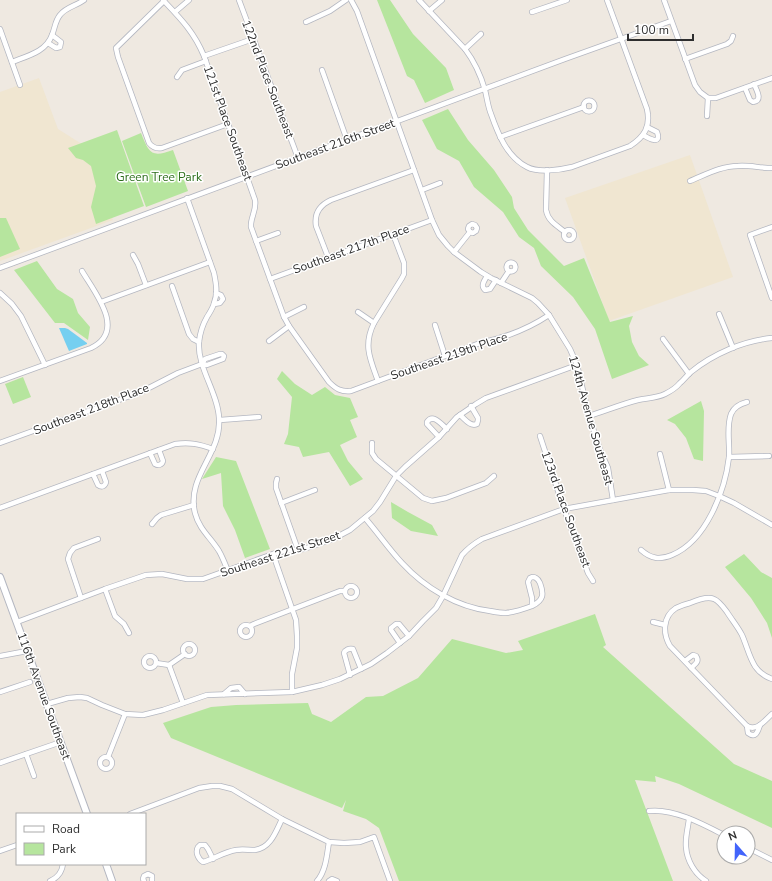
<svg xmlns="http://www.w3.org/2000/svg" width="772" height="881" viewBox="0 0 772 881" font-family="'Nunito Sans',sans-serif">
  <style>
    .education { fill: #f0e6d1 }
    .green { fill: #b6e59e }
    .water { fill: #75cff0 }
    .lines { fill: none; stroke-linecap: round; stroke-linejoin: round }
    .street-casing { stroke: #b4b7c1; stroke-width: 6 }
    .secondary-casing { stroke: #b4b7c1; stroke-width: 8 }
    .street { stroke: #fff; stroke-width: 4.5 }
    .secondary { stroke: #fff; stroke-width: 6 }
    .labels { text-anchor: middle; stroke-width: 3; stroke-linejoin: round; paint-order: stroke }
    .street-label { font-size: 12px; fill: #2e2e2e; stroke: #fff }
    .park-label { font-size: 12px; fill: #2c6e1b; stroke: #fff }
  </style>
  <rect width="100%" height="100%" fill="#efe9e1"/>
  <g class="education">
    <polygon points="39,78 58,129 85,146 113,220 0,261 0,92"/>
    <polygon points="690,155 733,277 609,321 565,198"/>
  </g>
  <g class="green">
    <polygon points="377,0 390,0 413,34 446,68 454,90 425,103 414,80 407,76"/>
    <polygon points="448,109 468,140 494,170 512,197 514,208 528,230 564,266 584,258 610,322 633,316 629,326 632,342 639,356 649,365 612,379 595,329 573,297 541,266 534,248 519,237 503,212 474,187 459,161 437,149 422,120"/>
    <polygon points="117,130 144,206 96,224 91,207 96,186 91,166 83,160 76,158 68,148"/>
    <path d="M141,133c8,20 10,25 32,17l15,41 -42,16 -24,-66z"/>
    <polygon points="0,218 6,218 20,249 0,257"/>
    <polygon points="37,261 57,289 73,299 78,313 90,327 88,340 64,323 55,323 14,270"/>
    <polygon points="282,371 295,384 312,395 325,387 335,395 350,398 358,417 350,420 357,437 340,445 348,461 363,479 350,486 329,452 303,457 299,447 284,444 288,434 292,397 277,379"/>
    <polygon points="23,377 31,397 13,404 5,384"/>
    <polygon points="701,401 704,411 703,461 694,459 686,438 675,424 667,420"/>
    <polygon points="216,457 236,461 270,549 245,558 235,530 223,506 221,473 202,479"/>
    <polygon points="391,502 408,512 432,525 438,536 411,531 392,518"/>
    <polygon points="744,554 761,572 772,578 772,638 767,623 751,598 725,567"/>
    <polygon points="595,614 606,645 603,647 734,764 772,781 772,828 679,784 655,776 656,782 635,780 673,881 399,881 379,828 366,819 343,811 346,800 342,808 171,738 163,723 211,707 236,705 308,703 312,714 331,722 366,697 383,696 418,678 452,639 506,653 523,650 518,641"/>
  </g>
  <polygon class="water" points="59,328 65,328 68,329 87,343 87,344 69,351"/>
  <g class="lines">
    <g class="street-casing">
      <g id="street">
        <path d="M163,0c18,19 31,32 41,56l51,144c2,10 -5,18 -4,27l33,90 5,9 40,56c7,7 12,10 22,9l129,-48c24,-5 48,-14 69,-28"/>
        <polyline points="239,0 298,158"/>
        <polyline points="351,0 357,11 432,220 439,235 448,246 454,252 481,272 491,278 532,298 538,303 549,315 570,349 577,365 589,416 600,450 608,468 613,500"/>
        <path d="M419,0l46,49c9,12 16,27 20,41 2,8 3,17 6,24 7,20 16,43 36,53 11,6 33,3 45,0l58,-21c14,-9 21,-19 17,-37l-40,-109"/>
        <polyline points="664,0 695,85 700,92 708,98"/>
        <path d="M164,1l-48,47 2,9 31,86c4,5 8,6 13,5l66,-24"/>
        <polyline points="429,11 442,0"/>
        <polyline points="175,12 189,0"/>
        <polyline points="532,12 567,0"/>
        <polyline points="306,22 330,11 346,0"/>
        <polyline points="0,29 20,85"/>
        <polyline points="48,43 56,48 60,47 61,42 52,35"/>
        <polyline points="465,49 481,34"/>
        <polyline points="204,56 253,39"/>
        <polyline points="685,59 727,44 731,41 733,36"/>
        <path d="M12,62c15,-6 34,-10 40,-27 3,-7 3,-14 8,-20 6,-8 16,-9 24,-15"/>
        <polyline points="322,70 347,140"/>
        <polyline points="177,77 182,70 206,61"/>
        <path d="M745,88l5,12 3,2c10,-1 4,-11 1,-18"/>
        <polyline points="708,98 716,98 772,78"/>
        <circle cx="589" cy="106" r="5.5"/>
        <polyline points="707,116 708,98"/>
        <path d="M643,135c5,3 19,11 14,-3l-10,-5"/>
        <polyline points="500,137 584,107"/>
        <path d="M547,170l-1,40c2,11 10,15 19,22"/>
        <path d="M690,181c15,-6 31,-15 48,-15 11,-1 22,2 34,2"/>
        <polyline points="422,190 440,183"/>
        <path d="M187,198l27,75c2,10 4,20 0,30 -1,5 -4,9 -7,14 -4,7 -7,16 -8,25 -2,25 19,51 20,76 3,36 -33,58 -24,95 4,16 16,25 24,38 4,7 6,13 9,20"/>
        <polyline points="772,227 750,235 772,298"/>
        <circle cx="569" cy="235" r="5"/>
        <polyline points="256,241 278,233"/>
        <polyline points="454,252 470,232 468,229 469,226 472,224 475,225 477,228 476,231 473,233 470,232"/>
        <polyline points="133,255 138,264 146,285"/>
        <path d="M328,257l-12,-31c-2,-13 4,-21 15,-26l83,-30"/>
        <circle cx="511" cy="267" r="4.5"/>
        <polyline points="0,268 565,59 671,21"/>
        <path d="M487,276c-2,4 -7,9 -2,14l5,-1 6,-9"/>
        <polyline points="270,279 432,220"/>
        <polyline points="501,283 509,271"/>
        <polyline points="172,286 189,334 193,339 199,342"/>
        <polyline points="0,293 12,304 21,316 45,365"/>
        <polyline points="101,302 210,262"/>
        <polyline points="214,304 220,303 223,299 221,295 216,293"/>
        <polyline points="358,312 374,323"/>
        <polyline points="719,314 733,348"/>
        <polyline points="284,317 304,307"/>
        <polyline points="435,325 445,356"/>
        <polyline points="663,339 689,374"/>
        <polyline points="269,341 289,326"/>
        <path d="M0,381l91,-33c36,-17 4,-55 -9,-77"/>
        <path d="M378,381c-8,-22 -15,-36 -4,-58l28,-45 2,-4v-11l-11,-29"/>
        <path d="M460,415c5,4 10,12 17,9l1,-4v-2l-7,-12"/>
        <path d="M589,416c16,-5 33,-12 49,-16 9,-2 19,-2 27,-6 6,-3 11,-6 15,-11 4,-3 7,-8 11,-11 22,-18 52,-31 81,-34"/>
        <polyline points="220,420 259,417"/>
        <polyline points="540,436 564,509 588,573 593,581"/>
        <path d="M439,437l-12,-13v-2c6,-9 14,2 20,7"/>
        <polyline points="0,443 141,392 178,373 202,364 207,365 223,359 224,356 222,354 220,354 205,359 202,364"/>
        <polyline points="372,443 372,453 376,459 423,498 432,501 446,498 486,483 494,476"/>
        <path d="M150,453l5,11c3,2 7,1 8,-3l-4,-11"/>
        <polyline points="660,454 669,490"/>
        <polyline points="729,457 769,456"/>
        <path d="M93,474l5,11c4,3 7,1 8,-3l-4,-11"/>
        <polyline points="277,479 276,483 276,488 298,550"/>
        <polyline points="281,503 315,490"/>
        <path d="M0,508l175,-64c15,-2 24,0 38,5"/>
        <path d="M365,518c13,15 24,31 37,45 23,25 55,44 88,48 5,1 11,2 16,2 9,-1 18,-4 26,-7v-8l-4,-16 2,-4c2,-1 3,-2 6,0 2,1 3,3 4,5 4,11 4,17 -8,23"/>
        <polyline points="152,524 157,518 161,515 194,505"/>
        <path d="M641,550c10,9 19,10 31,5 34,-14 53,-64 57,-98 1,-14 -3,-29 2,-43 3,-7 8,-10 16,-12"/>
        <polyline points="273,554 296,620 297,636 297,648 292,674 292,692"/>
        <circle cx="351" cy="592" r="6"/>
        <polyline points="105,589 115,616 124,624 129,633"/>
        <polyline points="81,598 68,559 70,553 74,548 98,539"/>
        <polyline points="17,622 105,589 146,575 162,574 187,579 203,579 273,554 284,551 304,549 333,539 350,530 373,511 380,502 396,476 405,467 439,437 457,417 476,404 486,398 577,365"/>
        <polyline points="653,622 665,625"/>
        <circle cx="246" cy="631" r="6"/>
        <polyline points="250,626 254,624 340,591 345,591"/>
        <polyline points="400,643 391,630 391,628 396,624 399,624 409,636"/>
        <circle cx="189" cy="650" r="6"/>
        <circle cx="150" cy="662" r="6"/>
        <polyline points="0,656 27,651"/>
        <path d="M685,661l8,-6 3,1c4,6 -1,8 -5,12"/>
        <polyline points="156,663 169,665 185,654"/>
        <polyline points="169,665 183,703"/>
        <path d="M350,675l-6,-22c1,-3 5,-5 9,-4l8,20"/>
        <path d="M772,679c-21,-7 -22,-26 -30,-44 -4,-8 -10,-15 -15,-23 -3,-4 -8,-11 -13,-13 -7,-3 -17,1 -24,4 -4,1 -10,3 -14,5 -14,9 -13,26 -6,38l77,80c10,6 18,-6 25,-12"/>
        <polyline points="0,692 30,682"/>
        <polyline points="224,694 231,688 239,687 245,694"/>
        <path d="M47,704l21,-6 12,-1 7,1 15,7 23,9 18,1 20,-5 44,-15 85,-3 30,-7 18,-6 31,-15 16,-11 22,-17 14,-15 13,-13 7,-12 19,-41c6,-7 13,-12 20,-16l82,-30 105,-19h24l13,1 13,5 15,7 38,22"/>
        <path d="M747,726l1,7c8,6 10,-2 12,-8"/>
        <polyline points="26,754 34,776"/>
        <polyline points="108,757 125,714"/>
        <circle cx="106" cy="763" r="6"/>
        <polyline points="0,763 61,742"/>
        <path d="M649,811c24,-3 54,13 75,24"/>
        <polyline points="130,814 199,788 212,786 220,786 232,789 282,819 329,842 344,843 360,842 374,837 390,881"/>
        <path d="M689,819c-1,9 -4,19 -3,28 1,14 9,27 20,34"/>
        <polyline points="748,848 772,860"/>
        <polyline points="0,851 17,845"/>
        <path d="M213,859l-5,-10 -3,-4h-5l-2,2c-3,5 0,12 5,15 11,-3 21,-10 33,-12 6,-1 12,0 19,0 16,-2 21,-19 27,-31"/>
        <path d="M50,881c7,-3 12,-9 13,-17"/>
        <polyline points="144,881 143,879 144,876 148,874 152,876 152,881"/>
        <path d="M317,881c9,-10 10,-27 12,-39"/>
        <polyline points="329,881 332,879 337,881"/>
      </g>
    </g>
    <g class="secondary-casing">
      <g id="secondary">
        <polyline points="0,577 87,814"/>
        <polyline points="106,864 112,881"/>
      </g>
    </g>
    <use href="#street" class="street"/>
    <use href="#secondary" class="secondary"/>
  </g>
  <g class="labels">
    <g class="street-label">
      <text transform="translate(268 79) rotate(69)" y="4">122nd Place Southeast</text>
      <text transform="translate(228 123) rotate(70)" y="4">121st Place Southeast</text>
      <text transform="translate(335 144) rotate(-20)" y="4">Southeast 216th Street</text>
      <text transform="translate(351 249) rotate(-20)" y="4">Southeast 217th Place</text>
      <text transform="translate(449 356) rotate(-19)" y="4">Southeast 219th Place</text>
      <text transform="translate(91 409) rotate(-21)" y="4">Southeast 218th Place</text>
      <text transform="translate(591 420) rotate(74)" y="4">124th Avenue Southeast</text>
      <text transform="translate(566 509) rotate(70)" y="4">123rd Place Southeast</text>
      <text transform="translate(280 554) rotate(-18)" y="4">Southeast 221st Street</text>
      <text transform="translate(44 696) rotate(70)" y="4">116th Avenue Southeast</text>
    </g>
    <g class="park-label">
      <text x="159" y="181">Green Tree Park</text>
    </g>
  </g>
  <rect x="16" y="813" width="130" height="52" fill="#ffffff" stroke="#ababab"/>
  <rect x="24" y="826" width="20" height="6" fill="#ffffff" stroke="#ababab"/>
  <text x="52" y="833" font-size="12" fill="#2e2e2e">Road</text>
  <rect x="24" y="843" width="20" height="12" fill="#b6e59e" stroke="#ababab"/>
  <text x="52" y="853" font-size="12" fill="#2e2e2e">Park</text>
  <g transform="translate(736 845) rotate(340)"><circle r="19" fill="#ffffff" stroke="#ababab"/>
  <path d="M0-3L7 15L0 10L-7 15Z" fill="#4264fb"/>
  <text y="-6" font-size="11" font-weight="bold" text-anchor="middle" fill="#2e2e2e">N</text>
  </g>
  <path d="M628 34v6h65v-6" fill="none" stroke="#2e2e2e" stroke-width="2"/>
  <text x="634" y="34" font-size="12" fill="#2e2e2e" stroke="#ffffff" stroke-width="3" paint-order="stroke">100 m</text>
</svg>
